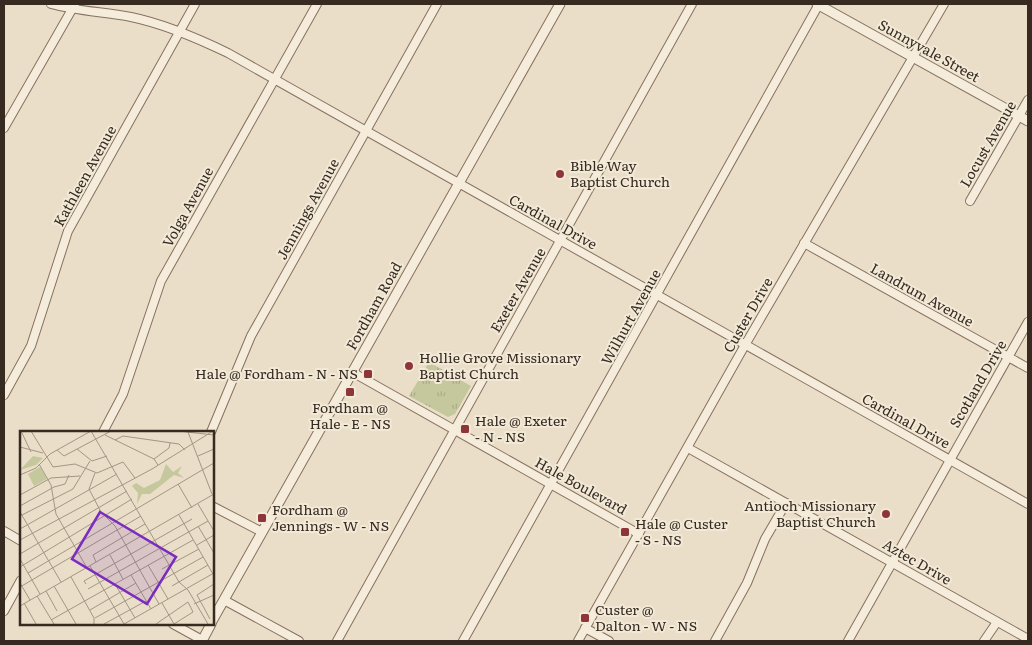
<svg xmlns="http://www.w3.org/2000/svg" width="1032" height="645" viewBox="0 0 1032 645" font-family="Literata,serif">
  <style>
    .grass { fill: url(#grass-tufts) }
    .lines { fill: none; stroke-linecap: round; stroke-linejoin: round }
    .minor-casing { stroke: #85715f; stroke-width: 10 }
    .tertiary-casing { stroke: #85715f; stroke-width: 11 }
    .minor { stroke: #f6ecdb; stroke-width: 8 }
    .tertiary { stroke: #f6ecdb; stroke-width: 9 }
    .poi-dot { fill: #8e353a; stroke: #f2e9d7; stroke-width: 2 }
    .labels { text-anchor: middle; stroke-width: 4; stroke-linejoin: round; paint-order: stroke }
    .street-label { font-size: 14px; fill: #362a21; stroke: #f2e9d7 }
    .poi-label { font-size: 14px; fill: #362a21; stroke: #f2e9d7; text-anchor: start }
    .inset-road { fill: none; stroke: #a29685; stroke-width: 1 }
    .view { fill: #7b2cbf; fill-opacity: 0.15; stroke: #7b2cbf; stroke-width: 2.5 }
    .inset-edge { fill: none; stroke: #362a21; stroke-width: 2.5 }
  </style>
  <defs>
    <pattern id="grass-tufts" width="24" height="20" patternUnits="userSpaceOnUse" patternTransform="scale(1.25)"><rect width="24" height="20" fill="#c5c89d"/><path d="M3 7l-1-3M5 7V3M7 7l1-3M15 17l-1-3M17 17v-4M19 17l1-3" fill="none" stroke="#aaac87"/></pattern>
  </defs>
  <rect width="100%" height="100%" fill="#eadec8"/>
  <polygon class="grass" points="429,362 471,386 455,414 448,417 409,396"/>
  <g class="lines">
    <g class="minor-casing">
      <g id="minor">
        <path d="M51,4c26,7 53,8 80,13 34,7 66,21 97,36l800,451"/>
        <polyline points="4,128 75,4"/>
        <polyline points="970,201 1028,100"/>
        <polyline points="804,243 1028,368"/>
        <polyline points="352,372 639,534"/>
        <polyline points="4,395 31,346 68,231 195,4"/>
        <polyline points="103,432 123,394 161,281 317,4"/>
        <polyline points="211,432 251,336 437,4"/>
        <polyline points="688,448 1028,639"/>
        <polyline points="212,506 262,532"/>
        <polyline points="4,531 21,541"/>
        <polyline points="224,600 299,641"/>
        <polyline points="4,611 21,580"/>
        <polyline points="173,624 202,640"/>
        <polyline points="585,628 609,641"/>
        <polyline points="337,641 692,4"/>
        <polyline points="463,641 819,4"/>
        <polyline points="578,641 745,345 944,4"/>
        <polyline points="715,641 747,583 765,539 786,503"/>
        <polyline points="848,641 1028,322"/>
        <polyline points="984,641 997,622"/>
      </g>
    </g>
    <g class="tertiary-casing">
      <g id="tertiary">
        <polyline points="817,4 1028,121"/>
        <polyline points="212,621 560,4"/>
        <polyline points="202,641 211,624"/>
      </g>
    </g>
    <use href="#minor" class="minor"/>
    <use href="#tertiary" class="tertiary"/>
  </g>
  <g class="poi-dot">
    <circle cx="560" cy="174" r="5"/>
    <circle cx="409" cy="366" r="5"/>
    <rect x="363" y="369" width="10" height="10" rx="2.5"/>
    <rect x="345" y="387" width="10" height="10" rx="2.5"/>
    <rect x="460" y="424" width="10" height="10" rx="2.5"/>
    <circle cx="886" cy="514" r="5"/>
    <rect x="257" y="513" width="10" height="10" rx="2.5"/>
    <rect x="620" y="527" width="10" height="10" rx="2.5"/>
    <rect x="580" y="613" width="10" height="10" rx="2.5"/>
  </g>
  <g class="labels">
    <g class="street-label">
      <text transform="translate(929 51) rotate(29)" y="5">Sunnyvale Street</text>
      <text transform="translate(988 144) rotate(-60)" y="5">Locust Avenue</text>
      <text transform="translate(85 176) rotate(-61)" y="5">Kathleen Avenue</text>
      <text transform="translate(188 207) rotate(-61)" y="5">Volga Avenue</text>
      <text transform="translate(308 209) rotate(-61)" y="5">Jennings Avenue</text>
      <text transform="translate(553 222) rotate(29)" y="5">Cardinal Drive</text>
      <text transform="translate(518 290) rotate(-60)" y="5">Exeter Avenue</text>
      <text transform="translate(922 295) rotate(29)" y="5">Landrum Avenue</text>
      <text transform="translate(374 306) rotate(-61)" y="5">Fordham Road</text>
      <text transform="translate(748 315) rotate(-60)" y="5">Custer Drive</text>
      <text transform="translate(631 317) rotate(-61)" y="5">Wilhurt Avenue</text>
      <text transform="translate(978 384) rotate(-60)" y="5">Scotland Drive</text>
      <text transform="translate(906 421) rotate(29)" y="5">Cardinal Drive</text>
      <text transform="translate(581 486) rotate(29)" y="5">Hale Boulevard</text>
      <text transform="translate(917 562) rotate(30)" y="5">Aztec Drive</text>
    </g>
    <g class="poi-label">
      <text x="570" y="171">Bible Way<tspan x="570" dy="16">Baptist Church</tspan></text>
      <text x="419" y="363">Hollie Grove Missionary<tspan x="419" dy="16">Baptist Church</tspan></text>
      <text x="358" y="379" text-anchor="end">Hale @ Fordham - N - NS</text>
      <text x="350" y="413" text-anchor="middle">Fordham @<tspan x="350" dy="16">Hale - E - NS</tspan></text>
      <text x="475" y="426">Hale @ Exeter<tspan x="475" dy="16">- N - NS</tspan></text>
      <text x="876" y="511" text-anchor="end">Antioch Missionary<tspan x="876" dy="16">Baptist Church</tspan></text>
      <text x="272" y="515">Fordham @<tspan x="272" dy="16">Jennings - W - NS</tspan></text>
      <text x="635" y="529">Hale @ Custer<tspan x="635" dy="16">- S - NS</tspan></text>
      <text x="595" y="615">Custer @<tspan x="595" dy="16">Dalton - W - NS</tspan></text>
    </g>
  </g>
  <g transform="translate(20 431)">
    <rect width="194" height="194" fill="#eadec8"/>
    <path d="M20,36l7,12 -13,7 -6,-12z" fill="#c5c89d"/>
    <path d="M13,25l10,2 -7,7 -16,5zM146,33l7,8 9,-6 -4,7 6,5 -10,-3 -24,19h-8l-5,10 1,-11 -6,-7 4,-3 8,5 16,-8z" fill="#c5c89d"/>
    <path class="inset-road" d="M1,0l10,21M11,0l22,36 22,-3 22,9 26,-11 12,16M71,0l88,151 9,8 20,34M158,0l36,4M168,1l24,62M85,4l49,24 4,6M95,9l8,-4 56,8 6,6M0,16l23,6M57,18l15,12 15,-5M37,19l7,6 47,-25M178,25l16,-7M134,28l15,-11 1,-5M19,33l12,21 5,29 31,54M75,42l-6,16 12,23 14,14 44,78M0,44l16,-7 14,-14 41,-23M158,53l14,24M0,64l31,-17 29,-2M178,73l16,27M0,75l34,-19 11,-3 4,-9M0,81l41,70M159,84l34,59M0,85l53,-27 17,-28M178,95l16,27M0,98l97,-55M0,109l132,-71 61,-38M177,114l17,-10M0,123l107,-63M90,124l13,24M0,128l20,35M76,131l-3,-7 52,-31M128,134l20,34M70,135l34,58M0,136l112,-68M142,138l37,-20M8,142l186,-110M111,144l20,34M51,146l23,41v6M0,152l10,17M66,153l-2,-3 108,-62M95,153l20,34M34,155l22,38M152,155l36,-21M0,156l121,-71M68,158l120,-68M26,160l11,20M17,165l17,28M4,172l12,21M142,172l12,21M174,173l20,-9M0,175l194,-112M70,179l46,-27M75,187l108,-61M190,188l-13,-24 17,-11M31,189l142,-80M84,193l42,-23M104,193l90,-51M136,193l32,-22 5,10 -19,12"/>
    <path class="view" d="M80,81l76,45 -29,47 -75,-45z"/>
    <rect width="194" height="194" class="inset-edge"/>
  </g>
  <rect width="1032" height="645" fill="none" stroke="#362a21" stroke-width="10"/>
</svg>
